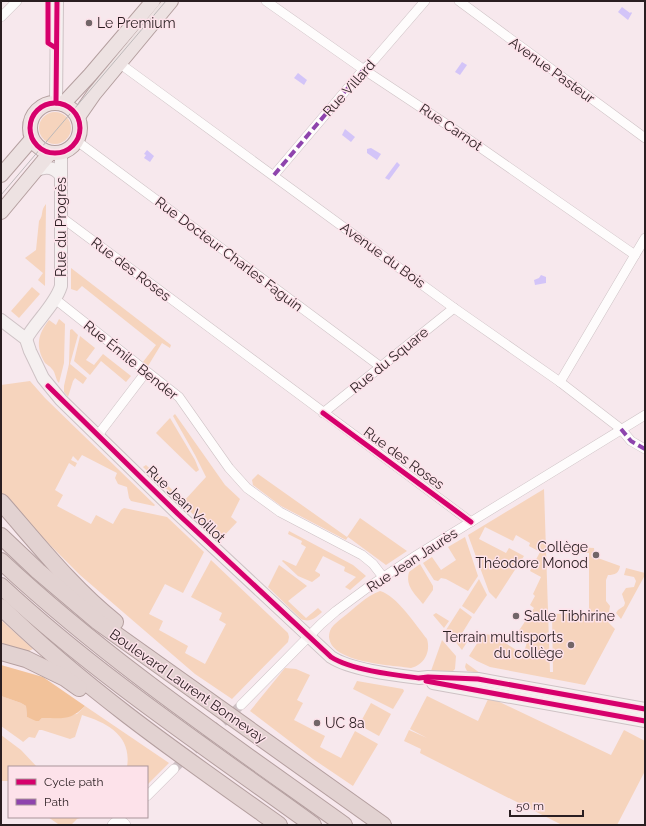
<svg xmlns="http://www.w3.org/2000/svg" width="646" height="826" viewBox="0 0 646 826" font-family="Raleway,sans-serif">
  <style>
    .green { fill: #f6d4bd }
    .forest { fill: #f2c29a }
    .water { fill: #d3c4f8 }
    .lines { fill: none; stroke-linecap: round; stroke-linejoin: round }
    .street-tunnel { stroke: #cec0c4; stroke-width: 9; stroke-dasharray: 9 4.5; stroke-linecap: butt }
    .street-casing { stroke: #cec2c5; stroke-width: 10 }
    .secondary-casing { stroke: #cec2c5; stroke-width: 14 }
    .primary-casing { stroke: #b49f9f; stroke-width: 16 }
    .highway-casing { stroke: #b49f9f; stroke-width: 18 }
    .street { stroke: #fefcfc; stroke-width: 9 }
    .secondary { stroke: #f5f0f0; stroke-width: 12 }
    .primary { stroke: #ede2e2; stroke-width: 14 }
    .highway { stroke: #e2d2d1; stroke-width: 16 }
    .tram { stroke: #bcb8b9; stroke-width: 1 }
    .quiet { stroke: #8e44ad; stroke-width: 4; stroke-dasharray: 8 4; stroke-linecap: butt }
    .cycleway-casing { stroke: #fde2ea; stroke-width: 8 }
    .cycleway { stroke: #d6006c; stroke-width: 5 }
    .poi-dot { fill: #726568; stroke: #fde2ea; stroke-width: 1.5 }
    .labels { text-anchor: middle; stroke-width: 3; stroke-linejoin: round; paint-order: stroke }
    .poi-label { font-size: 14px; fill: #2a1e21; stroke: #fde2ea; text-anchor: start }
    .street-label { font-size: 14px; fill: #2a1e21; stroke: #fde2ea }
  </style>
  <rect width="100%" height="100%" fill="#f7e8ed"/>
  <g class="green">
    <circle cx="55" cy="128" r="16"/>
    <path d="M46,204l-1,82 -7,-6 5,-7 -18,-15 11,-8 3,-29c5,-6 1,-10 7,-17z"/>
    <polygon points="71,268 171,345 170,348 162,343 148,366 143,362 156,345 82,286 77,291 71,289"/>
    <polygon points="32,287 40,294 19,318 11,311"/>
    <path d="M59,319l6,5 -1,39 -5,20c-4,-4 -3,-10 -7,-14 -2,-3 -5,-4 -7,-6 -10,-17 -7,-29 4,-43l7,5z"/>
    <polygon points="72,329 78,335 70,364 87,378 83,384 75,378 73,381 68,397 64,392 64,386 69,364 70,330"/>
    <polygon points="80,336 95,348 86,360 94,365 103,354 131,376 126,382 101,361 90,375 74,361"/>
    <polygon points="30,381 45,398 155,505 154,506 131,501 129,498 127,487 118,484 115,478 117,473 82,455 78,461 73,456 71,460 77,463 75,467 69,463 55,490 63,495 57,506 91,524 96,515 113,524 121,510 124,508 167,517 204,552 183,593 165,584 149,614 163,621 159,630 188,646 185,653 205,664 226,624 219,620 222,613 191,597 211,560 288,633 289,637 288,642 232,699 195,674 80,575 35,530 1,493 1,385"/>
    <polygon points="175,414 225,485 240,499 231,517 237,522 220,540 199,520 201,517 198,514 195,516 143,467 146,465 184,501 206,477 195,455 173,416"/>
    <polygon points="170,418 195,460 199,470 196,472 156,433"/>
    <polygon points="258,474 347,537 360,518 407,551 386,565 348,537 346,540 281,506 253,485 252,480"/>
    <path d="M544,489l6,183h3l-1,-58 37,-1v-60h-14v-6l19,1 1,9 25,9c-1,7 -5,9 -12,9l-2,5v21l4,5 -1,6 -3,1h-17v6h16l10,10 -30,56 -95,-18 -13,-6 -8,-5 14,-22 10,1 28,18 4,-4 3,-11 -10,-6 16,-24 -4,-3 5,-9 -2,-2 8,-17 -11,-6 10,-19 -11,-6 1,-3 -14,-8 -3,6 -28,-14 -6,12 27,14 3,-5 15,8 -28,43 -7,-7 -21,-57z"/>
    <polygon points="289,531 353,565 366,576 350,590 345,587 356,577 344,571 345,567 323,556 315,571 320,574 320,576 312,582 298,576 282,561 283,560 296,566 306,547 301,544 302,541 288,534"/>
    <polygon points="465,537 478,576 468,591 446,579 441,578 438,581 434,580 423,563 432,557 441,570 456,560 448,547"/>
    <path d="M420,564l13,22v4l-10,14c-8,-10 -18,-18 -14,-32z"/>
    <path d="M279,565l28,21 -19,15 18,17 12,-10 4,4c-7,6 -12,11 -21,7l-33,-32z"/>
    <polygon points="626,568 645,573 645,575 621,619 616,613 618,610 624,606 625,603 622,594 626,588 634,587 636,581 634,577 624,575"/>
    <polygon points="479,579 487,595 474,614 462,606"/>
    <path d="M380,591c16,4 36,34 47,48 4,13 -3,26 -16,29 -20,-3 -80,-5 -82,-31 0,-4 1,-8 4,-11 3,-3 6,-6 9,-8 12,-9 24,-22 38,-27z"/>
    <polygon points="460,608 472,617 461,635 467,642 462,650 446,630"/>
    <polygon points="436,613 449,621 444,628 433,615"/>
    <polygon points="1,620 33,649 27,652 1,643"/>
    <polygon points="442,640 456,656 455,669 452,672 431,671"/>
    <polygon points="466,663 480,673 467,671 465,667"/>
    <polygon points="285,668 296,669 310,675 297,700 303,703 294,720 325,736 320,747 341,758 355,731 378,744 353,786 313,759 250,711"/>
    <polygon points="357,681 403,689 404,691 393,709 353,689"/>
    <path d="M1,696l20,7 5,3 1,11 12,4 3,-3 35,-4 8,-8 84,57 -22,22v-18h-20c5,-31 -19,-44 -45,-52l-7,22 -5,2 -28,-9h-3l-4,8 -6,-1 -6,5 -1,-1 -21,-15z"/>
    <polygon points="427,696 478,721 489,697 611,755 624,730 645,741 645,771 617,825 562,825 420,753 421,749 404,741 409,730 427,738 410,729"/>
    <polygon points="371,703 391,714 379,736 359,725"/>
    <polygon points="1,735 21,750 37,767 9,767 9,781 1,781"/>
    <polygon points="48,817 83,817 77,819 71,825 57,825 58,824"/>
  </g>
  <path class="forest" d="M1,665l42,12 42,29c-15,15 -22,12 -43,12l-3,3h-3l-9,-4 -1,-11 -5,-3 -20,-7z"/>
  <g class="water">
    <polygon points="622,7 630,13 631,12 632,13 628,20 618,12"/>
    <polygon points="462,62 467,65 460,75 455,72"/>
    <polygon points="298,73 307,80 304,85 294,78"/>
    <polygon points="345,129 355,137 351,142 342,135"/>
    <polygon points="371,148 381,154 377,160 367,153 367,149"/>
    <polygon points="147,150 154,156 150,162 144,158 146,155 144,154"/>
    <polygon points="397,162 400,165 389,180 385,178"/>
    <polygon points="541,275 546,277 546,283 535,285 534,280 539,278"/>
  </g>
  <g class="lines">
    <polyline class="street-tunnel" points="174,769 241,705"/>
    <g class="street-casing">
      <g id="street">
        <polyline points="266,1 360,67 458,132 635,255"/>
        <polyline points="459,1 645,138"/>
        <polyline points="1,17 17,1"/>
        <polyline points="119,63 454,308 560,382 621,429 631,441 645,449"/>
        <polyline points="77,141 381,367"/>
        <polyline points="274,175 364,69 374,60 425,1"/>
        <polyline points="61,217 471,522"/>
        <polyline points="55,299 179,397 229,468 247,488 280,512 362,555 373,564 383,577"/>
        <polyline points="560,382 645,238"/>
        <polyline points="323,413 454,308"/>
        <polyline points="98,435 146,372"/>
        <polyline points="241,705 321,624 336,611 367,588 417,555 645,415"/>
        <polyline points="147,796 174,769"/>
        <path d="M112,825c4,-6 10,-6 14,0"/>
      </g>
    </g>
    <g class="secondary-casing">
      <g id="secondary">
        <polyline points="56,103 57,1"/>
        <path d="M37,170c9,-4 18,-3 24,6"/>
        <path d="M1,320l25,19 4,12 13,27 18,22 117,114 153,143c20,13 64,18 88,21l9,-1 50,2 167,30"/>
        <path d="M26,339c10,-18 29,-34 35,-53v-133"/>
        <polyline points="433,683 645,721"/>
      </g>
    </g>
    <g class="primary-casing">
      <g id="primary">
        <circle cx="55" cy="128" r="25"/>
        <polyline points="63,104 90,75 153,1"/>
        <polyline points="78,117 94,94 171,1"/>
        <polyline points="1,175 32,139"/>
        <polyline points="1,212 50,153"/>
      </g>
    </g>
    <g class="highway-casing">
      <g id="highway">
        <path d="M1,502c36,41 71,86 114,120"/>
        <polyline points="1,536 38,571 97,621 383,825"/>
        <path d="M1,561c106,99 226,180 343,264"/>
        <path d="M1,586c96,89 206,162 312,239"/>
        <path d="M1,607c84,82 182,150 278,218"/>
        <polyline points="1,652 26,659 65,678 79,688"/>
      </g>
    </g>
    <use href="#street" class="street"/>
    <use href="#secondary" class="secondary"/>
    <use href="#primary" class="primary"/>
    <use href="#highway" class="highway"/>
    <polyline class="tram" points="1,195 166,1"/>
    <g class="quiet">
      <polyline points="274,175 364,69"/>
      <polyline points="621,429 631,441 645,449"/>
    </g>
    <g class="cycleway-casing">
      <g id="cycleway">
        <polyline points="48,1 48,43 56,48"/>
        <circle cx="55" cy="128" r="25"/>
        <polyline points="56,103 57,1"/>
        <path d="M48,386l130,128 153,143c20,13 64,18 88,21l9,-1 50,2 167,30"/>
        <polyline points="323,413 471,522"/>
        <polyline points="426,681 645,721"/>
      </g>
    </g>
    <use href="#cycleway" class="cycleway"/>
  </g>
  <g class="poi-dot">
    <circle cx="89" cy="23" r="4"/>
    <circle cx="596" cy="555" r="4"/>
    <circle cx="516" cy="616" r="4"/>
    <circle cx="571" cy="645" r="4"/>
    <circle cx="317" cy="723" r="4"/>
  </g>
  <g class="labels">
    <g class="poi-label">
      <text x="97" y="28">Le Premium</text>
      <text x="588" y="552" text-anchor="end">Collège<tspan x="588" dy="16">Théodore Monod</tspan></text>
      <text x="524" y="621">Salle Tibhirine</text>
      <text x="563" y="642" text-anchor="end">Terrain multisports<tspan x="563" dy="16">du collège</tspan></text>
      <text x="325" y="728">UC 8a</text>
    </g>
    <g class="street-label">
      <text transform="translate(552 70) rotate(36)" y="5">Avenue Pasteur</text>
      <text transform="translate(349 88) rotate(-48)" y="5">Rue Villard</text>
      <text transform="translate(451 127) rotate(34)" y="5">Rue Carnot</text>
      <text transform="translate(61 227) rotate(-90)" y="5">Rue du Progrès</text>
      <text transform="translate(229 254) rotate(37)" y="5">Rue Docteur Charles Faguin</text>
      <text transform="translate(383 255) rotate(36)" y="5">Avenue du Bois</text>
      <text transform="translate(131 269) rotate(37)" y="5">Rue des Roses</text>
      <text transform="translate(131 360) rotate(39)" y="5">Rue Émile Bender</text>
      <text transform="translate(389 360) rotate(-39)" y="5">Rue du Square</text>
      <text transform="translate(404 458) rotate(36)" y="5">Rue des Roses</text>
      <text transform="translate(186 504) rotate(44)" y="5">Rue Jean Voillot</text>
      <text transform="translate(412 560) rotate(-33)" y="5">Rue Jean Jaurès</text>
      <text transform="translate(188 686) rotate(35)" y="5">Boulevard Laurent Bonnevay</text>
    </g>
  </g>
  <rect width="646" height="826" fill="none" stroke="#2a1e21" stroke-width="4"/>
  <rect x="8" y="766" width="140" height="52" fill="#fde2ea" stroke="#a9949a"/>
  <rect x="16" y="779" width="20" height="6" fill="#d6006c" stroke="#a9949a"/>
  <text x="44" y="786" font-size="12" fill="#2a1e21">Cycle path</text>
  <rect x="16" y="799" width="20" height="6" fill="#8e44ad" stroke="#a9949a"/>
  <text x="44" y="806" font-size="12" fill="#2a1e21">Path</text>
  <path d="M510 810v6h73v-6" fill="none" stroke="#2a1e21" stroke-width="2"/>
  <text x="516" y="810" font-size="12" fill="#2a1e21" stroke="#fde2ea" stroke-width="3" paint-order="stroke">50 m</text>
</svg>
